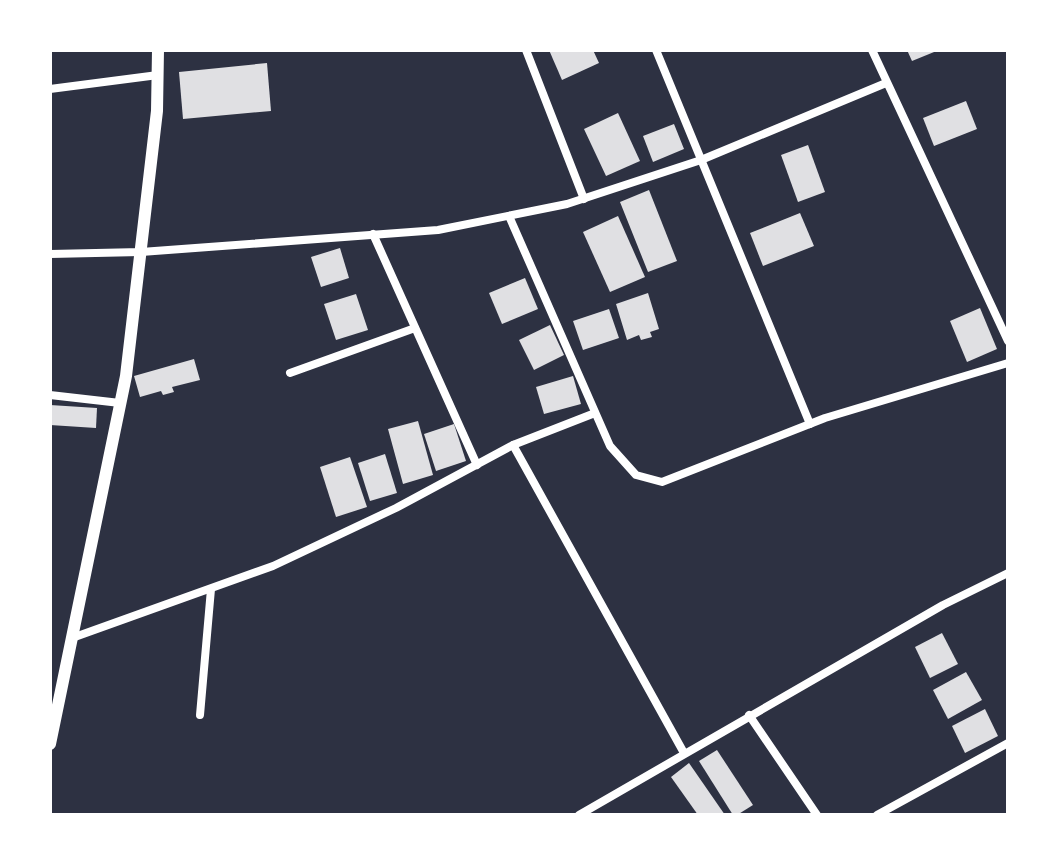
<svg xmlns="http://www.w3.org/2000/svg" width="1058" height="865" viewBox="0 0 1058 865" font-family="Raleway,sans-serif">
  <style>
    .building { fill: #e0e0e3 }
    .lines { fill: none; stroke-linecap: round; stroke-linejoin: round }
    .minor { stroke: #fff; stroke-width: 8 }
    .tertiary { stroke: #fff; stroke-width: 12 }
  </style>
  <rect width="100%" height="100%" fill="#2d3142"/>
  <g class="building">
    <polygon points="549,50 593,50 599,63 562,80"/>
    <polygon points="907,50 939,50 912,61"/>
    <polygon points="267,63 271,111 183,119 179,72"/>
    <polygon points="966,101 977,129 934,146 923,118"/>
    <polygon points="618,113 640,161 606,176 584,129"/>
    <polygon points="674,124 684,149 653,162 643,136"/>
    <polygon points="808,145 825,192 798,202 781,155"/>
    <polygon points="649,190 677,261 648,272 620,202"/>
    <polygon points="800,213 814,246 763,266 750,233"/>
    <polygon points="618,216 645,277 610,292 583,232"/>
    <polygon points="340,248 349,278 321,287 311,257"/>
    <polygon points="525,278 538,309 502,324 489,293"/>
    <polygon points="648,293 659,329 650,332 652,337 641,340 639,335 627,340 616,304"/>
    <polygon points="356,294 368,330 336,340 324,304"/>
    <polygon points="980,308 997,349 967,362 950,321"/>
    <polygon points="609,309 619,338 583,350 573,321"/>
    <polygon points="550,325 564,355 534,370 519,340"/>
    <polygon points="194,359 200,380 172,387 174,392 163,395 161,391 140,397 134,376"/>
    <polygon points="573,376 581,404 544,414 536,387"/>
    <polygon points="50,405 97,408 96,428 50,425"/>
    <polygon points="418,421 433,475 403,484 388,429"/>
    <polygon points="454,424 466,461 436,471 424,434"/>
    <polygon points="385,454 397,493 370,501 358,463"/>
    <polygon points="350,457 367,507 336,517 320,467"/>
    <polygon points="942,633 958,664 930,678 915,647"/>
    <polygon points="966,672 982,700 948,719 933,690"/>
    <polygon points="985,709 998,736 965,753 952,726"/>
    <polygon points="717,750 753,805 737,815 733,815 699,761"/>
    <polygon points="689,763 725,815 698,815 671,777"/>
  </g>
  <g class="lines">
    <g class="minor">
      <polyline points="526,50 584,199"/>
      <polyline points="656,50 810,424"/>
      <polyline points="872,50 1008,341"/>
      <polyline points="50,89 158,75"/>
      <polyline points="509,216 610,446 636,475 662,482 825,418 1008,363"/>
      <polyline points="373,234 477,465"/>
      <polyline points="50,254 141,252 438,230 567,204 701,160 886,83"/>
      <polyline points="290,373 415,328"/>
      <polyline points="50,395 120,403"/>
      <polyline points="513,445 684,753"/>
      <polyline points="72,638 273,566 396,508 513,445 595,413"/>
      <polyline points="200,715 211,589"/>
      <polyline points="749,715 817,815"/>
      <polyline points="579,815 943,605 1008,573"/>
      <polyline points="877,815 1008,743"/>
    </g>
    <polyline class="tertiary" points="50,744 126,376 157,111 158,50"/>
  </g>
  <rect width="1058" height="865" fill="none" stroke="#ffffff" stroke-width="104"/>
</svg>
